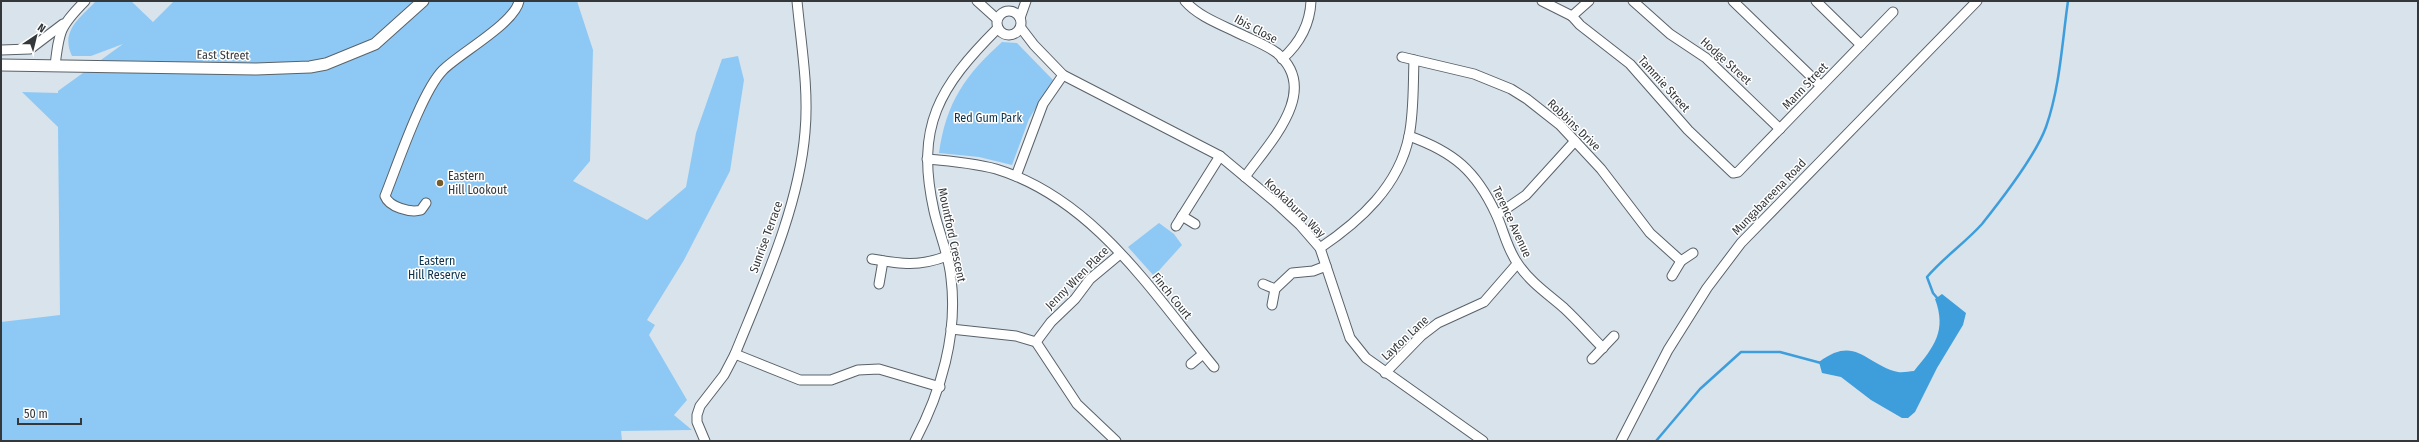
<svg xmlns="http://www.w3.org/2000/svg" width="2419" height="442" viewBox="0 0 2419 442" font-family="'Fira Sans Condensed',sans-serif">
  <style>
    .green { fill: #8ec9f5 }
    .water { fill: #3e9edc }
    .lines { fill: none; stroke-linecap: round; stroke-linejoin: round }
    .stream { stroke: #3e9edc; stroke-width: 2.5 }
    .minor-casing { stroke: #596269; stroke-width: 11 }
    .major-casing { stroke: #596269; stroke-width: 13 }
    .minor { stroke: #fff; stroke-width: 9 }
    .major { stroke: #fff; stroke-width: 11 }
    .poi-dot { fill: #775d2e; stroke: #fff; stroke-width: 1.5 }
    .labels { text-anchor: middle; stroke-width: 3; stroke-linejoin: round; paint-order: stroke }
    .street-label { font-size: 12px; fill: #34383b; stroke: #fff }
    .park-label { font-size: 12px; fill: #0a334d; stroke: #fff }
    .poi-label { font-size: 12px; fill: #34383b; stroke: #fff; text-anchor: start }
  </style>
  <rect width="100%" height="100%" fill="#d9e3ec"/>
  <g class="green">
    <path d="M96,1h35l22,21 21,-21h403l16,49 -3,111 -17,20 74,39 39,-33 10,-54 26,-74 16,-3 6,24 -14,91 -46,89 -37,60 8,5 -6,10 38,65 -13,15 18,15 -71,1 1,10h-621v-119l59,-7 -2,-188 -36,-35 36,1v-2l65,-47 -32,12h-19c-12,-25 8,-38 24,-55z"/>
    <path d="M1002,42l15,1 36,37 -24,39 -17,46 -33,-8 -40,-4c7,-50 26,-78 63,-111z"/>
    <polygon points="1159,223 1174,234 1182,245 1154,276 1128,247"/>
  </g>
  <path class="water" d="M1942,294l24,19 -3,12 -26,43 -22,44 -7,6h-6l-31,-18 -30,-23 -19,-4 -3,-11c37,-28 47,3 79,10 5,1 11,-1 16,-1 20,-24 33,-40 21,-72z"/>
  <g class="lines">
    <g class="stream">
      <path d="M1938,299l-5,-6 -6,-16c17,-20 38,-34 55,-53 20,-25 53,-67 64,-97 14,-40 16,-84 22,-126"/>
      <polyline points="1656,441 1700,389 1741,352 1780,352 1821,363"/>
    </g>
    <g class="minor-casing">
      <g id="minor">
        <polyline points="977,1 997,19"/>
        <path d="M1185,1c12,14 32,22 49,30 14,7 31,13 43,22 45,38 -9,91 -32,124"/>
        <polyline points="1542,1 1572,16"/>
        <polyline points="1633,1 1670,34 1706,58 1780,129"/>
        <polyline points="1733,1 1821,86"/>
        <polyline points="1816,1 1861,45"/>
        <circle cx="1009" cy="23" r="12"/>
        <polyline points="1572,16 1580,25 1630,64 1688,130 1733,173 1738,172 1893,12"/>
        <polyline points="1572,16 1589,1"/>
        <polyline points="1020,18 1026,1"/>
        <polyline points="1021,28 1034,45 1063,75 1220,156 1274,201 1300,225 1320,248 1350,338 1366,358 1483,441"/>
        <polyline points="1,50 30,49 63,24"/>
        <polyline points="1402,57 1474,74 1511,89 1527,99 1560,125 1601,169 1650,233 1681,261"/>
        <path d="M1282,59c18,-16 28,-34 29,-58"/>
        <path d="M55,66c4,-35 5,-40 30,-65"/>
        <path d="M1409,136c45,16 67,35 87,78 8,17 11,35 22,50 13,19 30,30 46,44 14,13 26,27 39,40"/>
        <path d="M927,159c24,2 47,4 69,10 98,30 156,123 218,198"/>
        <polyline points="1016,176 1043,104 1063,75"/>
        <path d="M426,203l-5,7c-11,3 -32,-3 -36,-14 12,-30 37,-105 58,-126 17,-17 72,-47 76,-69"/>
        <polyline points="1497,215 1526,195 1575,141"/>
        <polyline points="1182,216 1195,224"/>
        <polyline points="1176,226 1220,156"/>
        <path d="M1320,248c40,-27 79,-62 89,-112 5,-24 4,-51 5,-76"/>
        <path d="M872,259c29,5 47,8 75,-3"/>
        <polyline points="1672,276 1681,261 1693,253"/>
        <polyline points="879,284 883,261"/>
        <polyline points="1263,284 1275,289 1292,273 1313,271 1326,266"/>
        <polyline points="1272,305 1275,289"/>
        <polyline points="951,329 1016,336 1036,342 1077,404 1116,441"/>
        <polyline points="1036,342 1051,322 1075,299 1090,279 1120,254"/>
        <polyline points="735,354 800,380 831,380 858,370 879,369 940,387"/>
        <polyline points="1592,359 1614,336"/>
        <polyline points="1191,364 1203,354"/>
        <polyline points="1385,373 1421,336 1438,323 1484,302 1517,264"/>
        <path d="M705,441l-8,-19v-7l3,-9 24,-31 11,-21c28,-69 64,-147 70,-222 4,-43 -4,-88 -8,-131"/>
        <path d="M915,441c26,-49 43,-107 36,-163 -2,-23 -12,-45 -17,-67 -19,-85 5,-124 64,-183"/>
        <polyline points="1621,441 1668,350 1707,288 1741,243 1977,1"/>
      </g>
    </g>
    <g class="major-casing">
      <polyline id="major" points="1,65 256,69 310,67 326,64 375,44 423,1"/>
    </g>
    <use href="#minor" class="minor"/>
    <use href="#major" class="major"/>
  </g>
  <circle class="poi-dot" cx="440" cy="183" r="4"/>
  <g class="labels">
    <g class="street-label">
      <text transform="translate(1256 29) rotate(28)" y="4">Ibis Close</text>
      <text transform="translate(223 55) rotate(1)" y="4">East Street</text>
      <text transform="translate(1726 61) rotate(42)" y="4">Hodge Street</text>
      <text transform="translate(1664 84) rotate(48)" y="4">Tammie Street</text>
      <text transform="translate(1805 86) rotate(-46)" y="4">Mann Street</text>
      <text transform="translate(1574 125) rotate(44)" y="4">Robbins Drive</text>
      <text transform="translate(1769 197) rotate(-46)" y="4">Mungabareena Road</text>
      <text transform="translate(1295 208) rotate(44)" y="4">Kookaburra Way</text>
      <text transform="translate(1512 222) rotate(65)" y="4">Terence Avenue</text>
      <text transform="translate(952 235) rotate(78)" y="4">Mountford Crescent</text>
      <text transform="translate(766 237) rotate(-70)" y="4">Sunrise Terrace</text>
      <text transform="translate(1077 278) rotate(-45)" y="4">Jenny Wren Place</text>
      <text transform="translate(1172 296) rotate(51)" y="4">Finch Court</text>
      <text transform="translate(1405 338) rotate(-43)" y="4">Layton Lane</text>
    </g>
    <g class="park-label">
      <text x="988" y="122">Red Gum Park</text>
      <text x="437" y="265">Eastern<tspan x="437" dy="14">Hill Reserve</tspan></text>
    </g>
    <g class="poi-label">
      <text x="448" y="180">Eastern<tspan x="448" dy="14">Hill Lookout</tspan></text>
    </g>
  </g>
  <rect width="2419" height="442" fill="none" stroke="#34383b" stroke-width="4"/>
  <g transform="translate(36 36) rotate(35)" stroke="#ffffff" stroke-width="3" paint-order="stroke">
  <path d="M0-3L7 15L0 10L-7 15Z" fill="#34383b"/>
  <text y="-6" font-size="11" font-weight="bold" text-anchor="middle" fill="#34383b">N</text>
  </g>
  <path d="M18 418v6h63v-6" fill="none" stroke="#34383b" stroke-width="2"/>
  <text x="24" y="418" font-size="12" fill="#34383b" stroke="#ffffff" stroke-width="3" paint-order="stroke">50 m</text>
</svg>
